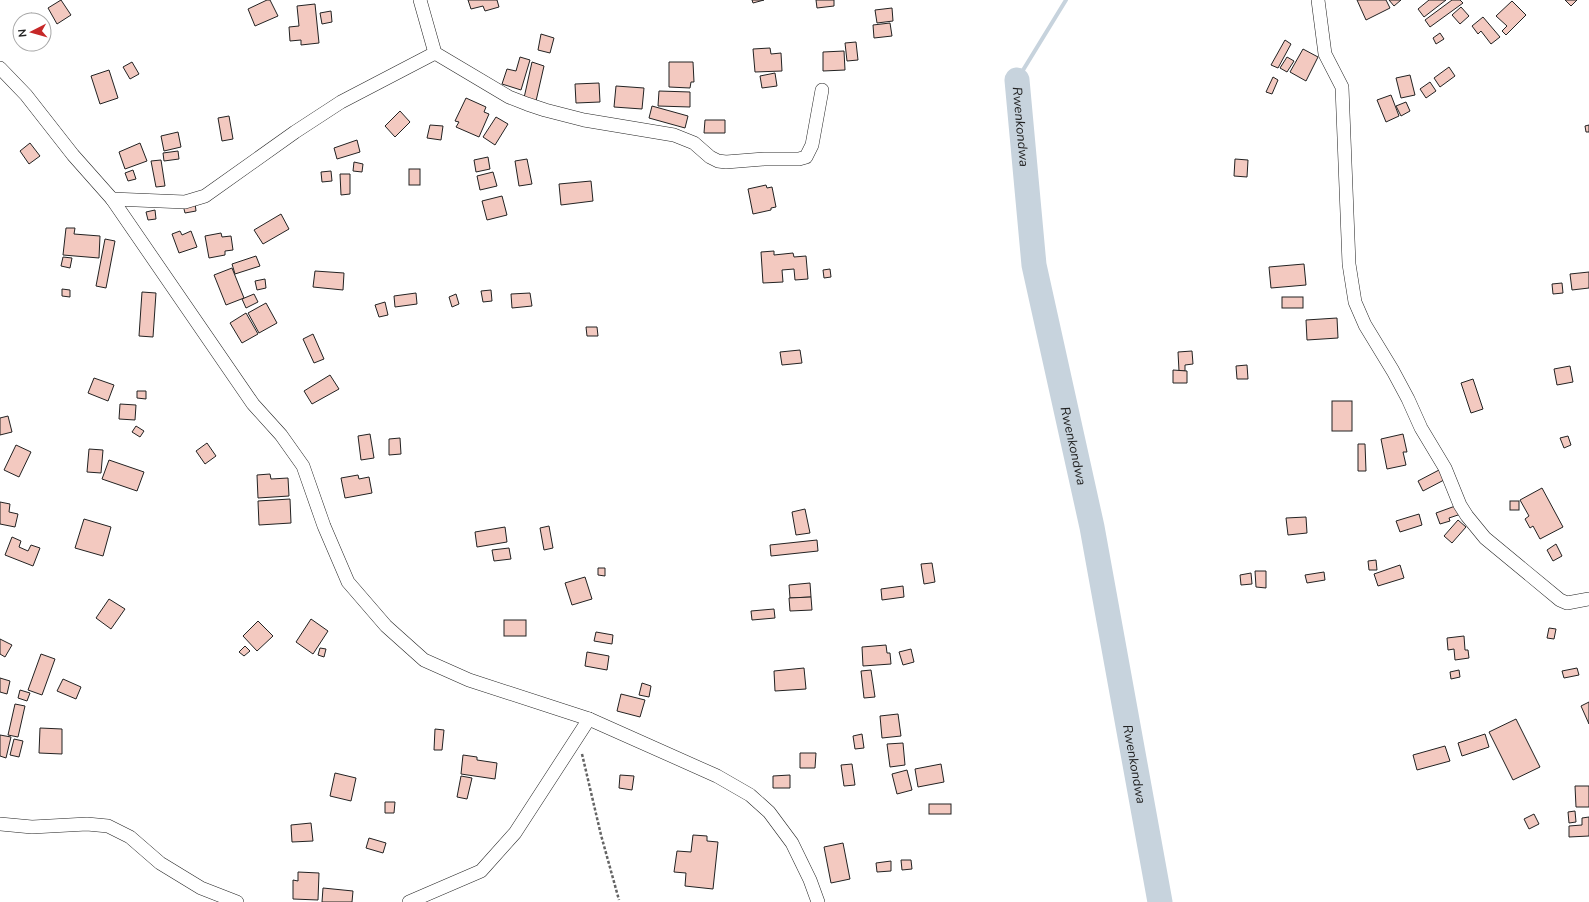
<svg xmlns="http://www.w3.org/2000/svg" width="1589" height="902" viewBox="0 0 1589 902" font-family="'Nunito Sans',sans-serif">
  <style>
    .lines { fill: none; stroke-linecap: round; stroke-linejoin: round }
    .stream { stroke: #c7d3dd; stroke-width: 4 }
    .river { stroke: #c7d3dd; stroke-width: 25 }
    .building { fill: #f3c9c0; stroke: #222 }
    .minor-casing { stroke: #222; stroke-width: 14 }
    .path { stroke: #646464; stroke-width: 2.5; stroke-dasharray: 3 2; stroke-linecap: butt }
    .minor { stroke: #fff; stroke-width: 13 }
    .labels { text-anchor: middle; stroke-width: 3; stroke-linejoin: round; paint-order: stroke }
    .water-label { font-size: 13px; font-style: italic; fill: #222; stroke: #fff }
  </style>
  <rect width="100%" height="100%" fill="#fff"/>
  <g class="lines">
    <polyline class="stream" points="1017,80 1066,0"/>
    <path class="river" id="s1" d="M1017,80l17,185 58,262 68,375"/>
  </g>
  <g class="building">
    <polygon points="61,0 71,15 57,24 48,8"/>
    <polygon points="267,0 270,0 278,16 255,26 248,9"/>
    <polygon points="468,0 497,0 499,7 485,11 483,6 471,9"/>
    <polygon points="752,0 764,0 753,3"/>
    <polygon points="816,0 834,0 834,6 817,8"/>
    <polygon points="1357,0 1386,0 1390,8 1366,20"/>
    <polygon points="1389,0 1401,0 1394,6"/>
    <polygon points="1429,0 1446,0 1424,17 1418,9"/>
    <polygon points="1452,0 1460,0 1463,3 1430,27 1425,20"/>
    <polygon points="1565,0 1577,0 1571,6"/>
    <polygon points="1512,1 1526,15 1506,35 1502,31 1507,26 1496,16"/>
    <polygon points="315,4 319,43 301,45 301,40 290,41 289,27 299,26 297,6"/>
    <polygon points="1461,7 1469,16 1460,24 1452,15"/>
    <polygon points="892,8 893,21 877,23 875,10"/>
    <polygon points="331,11 332,22 322,24 320,13"/>
    <polygon points="32,13 36,20 20,20"/>
    <polygon points="1483,17 1500,37 1491,44 1481,31 1478,34 1472,26"/>
    <polygon points="890,23 892,36 874,38 873,25"/>
    <polygon points="1440,33 1444,39 1436,44 1433,38"/>
    <polygon points="541,34 554,38 550,53 538,50"/>
    <polygon points="1285,40 1291,44 1278,68 1271,65"/>
    <polygon points="856,42 858,60 847,61 845,43"/>
    <polygon points="770,48 771,54 781,53 782,71 755,72 753,49"/>
    <polygon points="1303,49 1318,57 1306,81 1290,72"/>
    <polygon points="844,51 845,70 823,71 823,52"/>
    <polygon points="520,57 530,60 521,90 502,84 507,69 516,71"/>
    <polygon points="1287,57 1294,61 1287,72 1280,68"/>
    <polygon points="132,62 139,74 130,79 123,67"/>
    <polygon points="532,62 544,66 536,101 524,98"/>
    <polygon points="669,62 693,62 694,82 691,82 690,88 669,87"/>
    <polygon points="1449,67 1455,76 1440,87 1434,78"/>
    <polygon points="109,70 118,98 100,104 91,76"/>
    <polygon points="775,73 777,86 762,88 760,76"/>
    <polygon points="1410,75 1415,95 1401,98 1396,78"/>
    <polygon points="1273,77 1278,80 1272,94 1266,92"/>
    <polygon points="1430,82 1436,91 1426,98 1420,89"/>
    <polygon points="599,83 600,102 576,103 575,84"/>
    <polygon points="616,86 644,88 642,109 614,107"/>
    <polygon points="659,91 690,92 690,107 658,106"/>
    <polygon points="1391,95 1399,116 1386,122 1377,100"/>
    <polygon points="466,98 486,107 484,112 489,114 479,137 456,127 459,122 455,121"/>
    <polygon points="1406,102 1410,111 1401,116 1396,106"/>
    <polygon points="652,106 688,116 685,128 649,118"/>
    <polygon points="400,111 410,122 395,137 385,126"/>
    <polygon points="229,116 233,139 222,141 218,118"/>
    <polygon points="496,117 508,124 495,145 483,137"/>
    <polygon points="705,120 725,120 725,133 704,133"/>
    <polygon points="430,125 443,126 441,140 427,138"/>
    <polygon points="1589,125 1589,132 1586,132 1585,126"/>
    <polygon points="178,132 181,147 164,151 161,136"/>
    <polygon points="357,140 360,152 337,159 334,148"/>
    <polygon points="30,143 40,156 29,164 20,151"/>
    <polygon points="140,143 147,161 125,169 119,152"/>
    <polygon points="178,151 179,159 164,161 163,153"/>
    <polygon points="488,157 490,169 476,172 474,160"/>
    <polygon points="527,159 532,184 519,186 515,161"/>
    <polygon points="1235,159 1248,160 1247,177 1234,176"/>
    <polygon points="161,160 165,186 156,187 151,161"/>
    <polygon points="354,162 363,164 362,172 353,171"/>
    <rect x="409" y="169" width="11" height="16"/>
    <polygon points="133,170 136,179 128,181 125,173"/>
    <polygon points="331,171 332,181 322,182 321,172"/>
    <polygon points="493,172 497,186 480,190 477,176"/>
    <polygon points="340,174 350,174 350,194 341,195"/>
    <polygon points="591,181 593,201 561,205 559,184"/>
    <polygon points="766,185 767,188 772,187 776,207 771,208 771,210 753,214 748,189"/>
    <polygon points="502,196 507,215 487,220 482,201"/>
    <polygon points="195,203 196,211 185,213 183,205"/>
    <polygon points="155,210 156,219 148,220 146,212"/>
    <polygon points="281,214 289,229 263,244 254,230"/>
    <polygon points="66,228 75,228 74,234 100,236 99,258 63,255"/>
    <polygon points="180,231 182,235 191,231 197,247 179,253 172,234"/>
    <polygon points="221,233 222,237 231,236 233,250 225,251 225,255 209,258 205,236"/>
    <polygon points="105,239 115,241 106,288 96,286"/>
    <polygon points="774,251 774,255 793,253 794,257 806,256 808,279 795,280 794,269 782,270 783,282 763,283 761,252"/>
    <polygon points="256,256 260,266 235,274 232,264"/>
    <polygon points="63,257 72,258 70,268 61,266"/>
    <polygon points="1304,264 1306,285 1271,288 1269,267"/>
    <polygon points="232,268 244,298 226,305 214,275"/>
    <polygon points="830,269 831,277 824,278 823,270"/>
    <polygon points="315,271 344,273 343,290 313,287"/>
    <polygon points="1589,272 1589,288 1572,290 1570,274"/>
    <polygon points="265,279 266,288 257,290 255,281"/>
    <polygon points="1562,283 1563,293 1553,294 1552,284"/>
    <polygon points="62,289 70,290 70,297 62,296"/>
    <polygon points="491,290 492,301 483,302 481,291"/>
    <polygon points="142,292 156,293 153,337 139,336"/>
    <polygon points="416,293 417,304 395,307 394,296"/>
    <polygon points="530,293 532,306 512,308 511,294"/>
    <polygon points="254,294 258,302 246,308 242,299"/>
    <polygon points="456,294 459,304 452,307 449,297"/>
    <rect x="1282" y="297" width="21" height="11"/>
    <polygon points="385,302 388,315 379,317 375,305"/>
    <polygon points="266,303 277,323 259,333 248,313"/>
    <polygon points="246,313 258,334 242,343 230,323"/>
    <polygon points="1337,318 1338,338 1307,340 1306,320"/>
    <polygon points="586,327 597,327 598,336 587,336"/>
    <polygon points="313,334 324,359 314,363 303,339"/>
    <polygon points="800,350 802,363 782,365 780,352"/>
    <polygon points="1192,351 1193,364 1185,365 1185,371 1179,371 1178,352"/>
    <polygon points="1247,365 1248,379 1237,379 1236,366"/>
    <polygon points="1570,366 1573,382 1557,385 1554,369"/>
    <polygon points="1173,370 1187,371 1187,383 1173,383"/>
    <polygon points="330,375 339,389 312,404 304,391"/>
    <polygon points="94,378 114,385 108,401 88,393"/>
    <polygon points="1473,379 1483,409 1471,413 1461,383"/>
    <polygon points="137,391 146,391 146,399 137,398"/>
    <rect x="1332" y="401" width="20" height="30"/>
    <polygon points="120,404 136,405 135,420 119,419"/>
    <polygon points="8,416 12,432 0,435 0,418"/>
    <polygon points="136,426 144,431 140,437 132,432"/>
    <polygon points="370,434 374,458 361,460 358,436"/>
    <polygon points="1403,434 1407,452 1403,452 1406,465 1387,469 1381,439"/>
    <polygon points="1568,436 1571,445 1564,448 1560,438"/>
    <polygon points="400,438 401,454 389,455 389,439"/>
    <polygon points="207,443 216,456 205,464 196,451"/>
    <polygon points="1358,444 1365,444 1366,471 1358,471"/>
    <polygon points="16,445 31,452 19,477 4,470"/>
    <polygon points="89,449 103,450 101,473 87,472"/>
    <polygon points="109,460 144,472 137,491 102,479"/>
    <polygon points="1439,470 1444,480 1423,491 1418,481"/>
    <polygon points="270,474 271,479 288,478 289,496 258,498 257,475"/>
    <polygon points="358,475 359,479 369,477 372,493 345,498 341,478"/>
    <polygon points="1542,488 1563,527 1540,539 1533,526 1530,528 1525,519 1529,516 1520,500"/>
    <polygon points="290,499 291,523 259,525 258,501"/>
    <rect x="1510" y="501" width="9" height="9"/>
    <polygon points="0,502 10,504 9,512 18,514 15,527 0,524"/>
    <polygon points="1458,505 1461,514 1449,518 1450,521 1440,524 1436,513"/>
    <polygon points="805,509 810,533 796,535 792,512"/>
    <polygon points="1419,514 1422,525 1400,532 1396,521"/>
    <polygon points="1306,517 1307,533 1288,535 1286,518"/>
    <polygon points="84,519 111,527 103,556 75,548"/>
    <polygon points="1458,520 1466,527 1452,543 1444,536"/>
    <polygon points="549,526 553,548 544,550 540,528"/>
    <polygon points="505,527 507,542 477,547 475,532"/>
    <polygon points="12,537 21,541 19,547 28,551 31,545 40,548 33,566 5,555"/>
    <polygon points="817,540 818,551 771,556 770,545"/>
    <polygon points="1556,544 1562,556 1553,561 1547,550"/>
    <polygon points="509,548 511,559 494,561 492,550"/>
    <polygon points="1376,560 1377,570 1369,570 1368,561"/>
    <polygon points="932,563 935,582 924,584 921,564"/>
    <polygon points="1400,565 1404,578 1378,586 1374,574"/>
    <polygon points="598,568 605,568 605,576 598,575"/>
    <polygon points="1255,571 1266,571 1266,588 1256,587"/>
    <polygon points="1324,572 1325,580 1307,583 1305,575"/>
    <polygon points="1251,573 1252,584 1241,585 1240,575"/>
    <polygon points="585,577 592,599 572,605 565,583"/>
    <polygon points="810,583 811,597 790,598 789,585"/>
    <polygon points="903,586 904,597 882,600 881,589"/>
    <polygon points="811,597 812,610 790,611 789,598"/>
    <polygon points="109,599 125,609 111,629 96,618"/>
    <polygon points="774,609 775,618 752,620 751,611"/>
    <polygon points="311,619 328,631 313,654 296,642"/>
    <rect x="504" y="620" width="22" height="16"/>
    <polygon points="258,621 273,636 257,651 243,636"/>
    <polygon points="1549,628 1556,629 1554,639 1547,638"/>
    <polygon points="596,632 613,635 612,644 594,641"/>
    <polygon points="1464,636 1465,650 1468,650 1469,658 1455,660 1454,649 1448,650 1447,638"/>
    <polygon points="0,639 12,645 5,657 0,654"/>
    <polygon points="886,645 887,653 890,653 891,664 863,666 862,647"/>
    <polygon points="245,646 250,651 244,656 239,652"/>
    <polygon points="320,648 326,649 324,657 318,655"/>
    <polygon points="911,649 914,662 903,665 899,652"/>
    <polygon points="587,652 609,656 607,670 585,666"/>
    <polygon points="41,654 55,659 42,695 28,690"/>
    <polygon points="804,668 806,689 775,691 774,671"/>
    <polygon points="1577,668 1579,675 1564,678 1562,671"/>
    <polygon points="871,670 875,697 864,698 861,671"/>
    <polygon points="1459,670 1460,677 1451,679 1450,672"/>
    <polygon points="0,678 10,681 7,694 0,692"/>
    <polygon points="63,679 81,687 76,699 57,691"/>
    <polygon points="642,683 651,686 649,697 639,695"/>
    <polygon points="20,690 30,693 27,701 18,698"/>
    <polygon points="621,694 645,700 640,717 617,711"/>
    <polygon points="1589,702 1589,724 1581,706"/>
    <polygon points="15,704 25,706 18,737 8,735"/>
    <polygon points="898,714 901,736 882,738 880,716"/>
    <polygon points="1516,719 1540,767 1513,780 1489,732"/>
    <polygon points="40,728 62,729 62,754 39,753"/>
    <polygon points="435,729 444,730 442,750 434,750"/>
    <polygon points="862,734 864,748 855,749 853,736"/>
    <polygon points="1485,734 1489,747 1462,756 1458,743"/>
    <polygon points="0,735 11,737 6,758 0,756"/>
    <polygon points="14,739 23,741 19,757 10,755"/>
    <polygon points="903,743 905,765 890,767 887,744"/>
    <polygon points="1445,746 1450,761 1417,770 1413,755"/>
    <polygon points="800,753 816,753 815,768 800,768"/>
    <polygon points="463,755 477,757 477,760 497,763 495,779 461,774"/>
    <polygon points="852,764 855,785 844,786 841,765"/>
    <polygon points="941,764 944,782 918,787 915,769"/>
    <polygon points="907,770 912,790 897,794 892,774"/>
    <polygon points="335,773 356,778 351,801 330,796"/>
    <polygon points="620,775 634,776 632,790 619,788"/>
    <polygon points="790,775 790,788 773,788 773,776"/>
    <polygon points="461,776 472,778 467,799 457,797"/>
    <polygon points="1575,786 1589,786 1589,807 1576,807"/>
    <polygon points="385,802 395,802 394,813 385,813"/>
    <rect x="929" y="804" width="22" height="10"/>
    <polygon points="1575,811 1576,822 1569,823 1568,812"/>
    <polygon points="1534,814 1539,824 1529,829 1524,819"/>
    <polygon points="1589,817 1589,836 1569,837 1569,826 1582,825 1582,818"/>
    <polygon points="311,823 313,841 292,842 291,825"/>
    <polygon points="693,835 707,836 707,841 718,842 713,889 685,886 686,873 674,872 677,851 691,852"/>
    <polygon points="369,838 386,843 383,853 366,848"/>
    <polygon points="843,843 850,879 831,883 824,847"/>
    <polygon points="901,860 911,860 912,869 902,870"/>
    <polygon points="891,861 891,871 877,872 876,863"/>
    <polygon points="298,872 319,873 318,900 293,899 293,880 298,881"/>
    <polygon points="323,888 353,891 352,902 322,902"/>
  </g>
  <g class="lines">
    <g class="minor-casing">
      <g id="minor">
        <polyline points="420,0 435,53 509,97 527,104 545,110 584,120 674,135 694,143 710,157 718,161 726,162 764,159 799,159 806,157 812,145 822,90"/>
        <polyline points="1318,0 1325,54 1342,87 1349,264 1355,302 1365,325 1393,371 1408,399 1421,428 1445,468 1460,505 1467,516 1485,538 1560,600 1567,603 1589,599"/>
        <polyline points="0,68 26,95 73,155 112,199 253,404 281,435 303,466 324,526 348,582 386,626 424,660 469,680 589,719 717,776 750,795 769,812 792,843 810,880 818,902"/>
        <polyline points="112,199 185,202 205,196 295,132 341,102 435,53"/>
        <polyline points="0,824 32,827 87,824 108,826 130,837 160,863 201,888 237,902"/>
        <polyline points="409,902 481,871 515,833 589,719"/>
      </g>
    </g>
    <polyline class="path" points="582,754 601,835 619,900"/>
    <use href="#minor" class="minor"/>
  </g>
  <g class="labels">
    <g class="water-label">
      <text dy="5" stroke="none"><textPath href="#s1" startOffset="47">Rwenkondwa</textPath></text>
      <text dy="5" stroke="none"><textPath href="#s1" startOffset="371">Rwenkondwa</textPath></text>
      <text dy="5" stroke="none"><textPath href="#s1" startOffset="695">Rwenkondwa</textPath></text>
    </g>
  </g>
  <g transform="translate(32 32) rotate(264)"><circle r="19" fill="#ffffff" stroke="#a7a7a7"/>
  <path d="M0-3L7 15L0 10L-7 15Z" fill="#c62828"/>
  <text y="-6" font-size="11" font-weight="bold" text-anchor="middle" fill="#222222">N</text>
  </g>
</svg>
